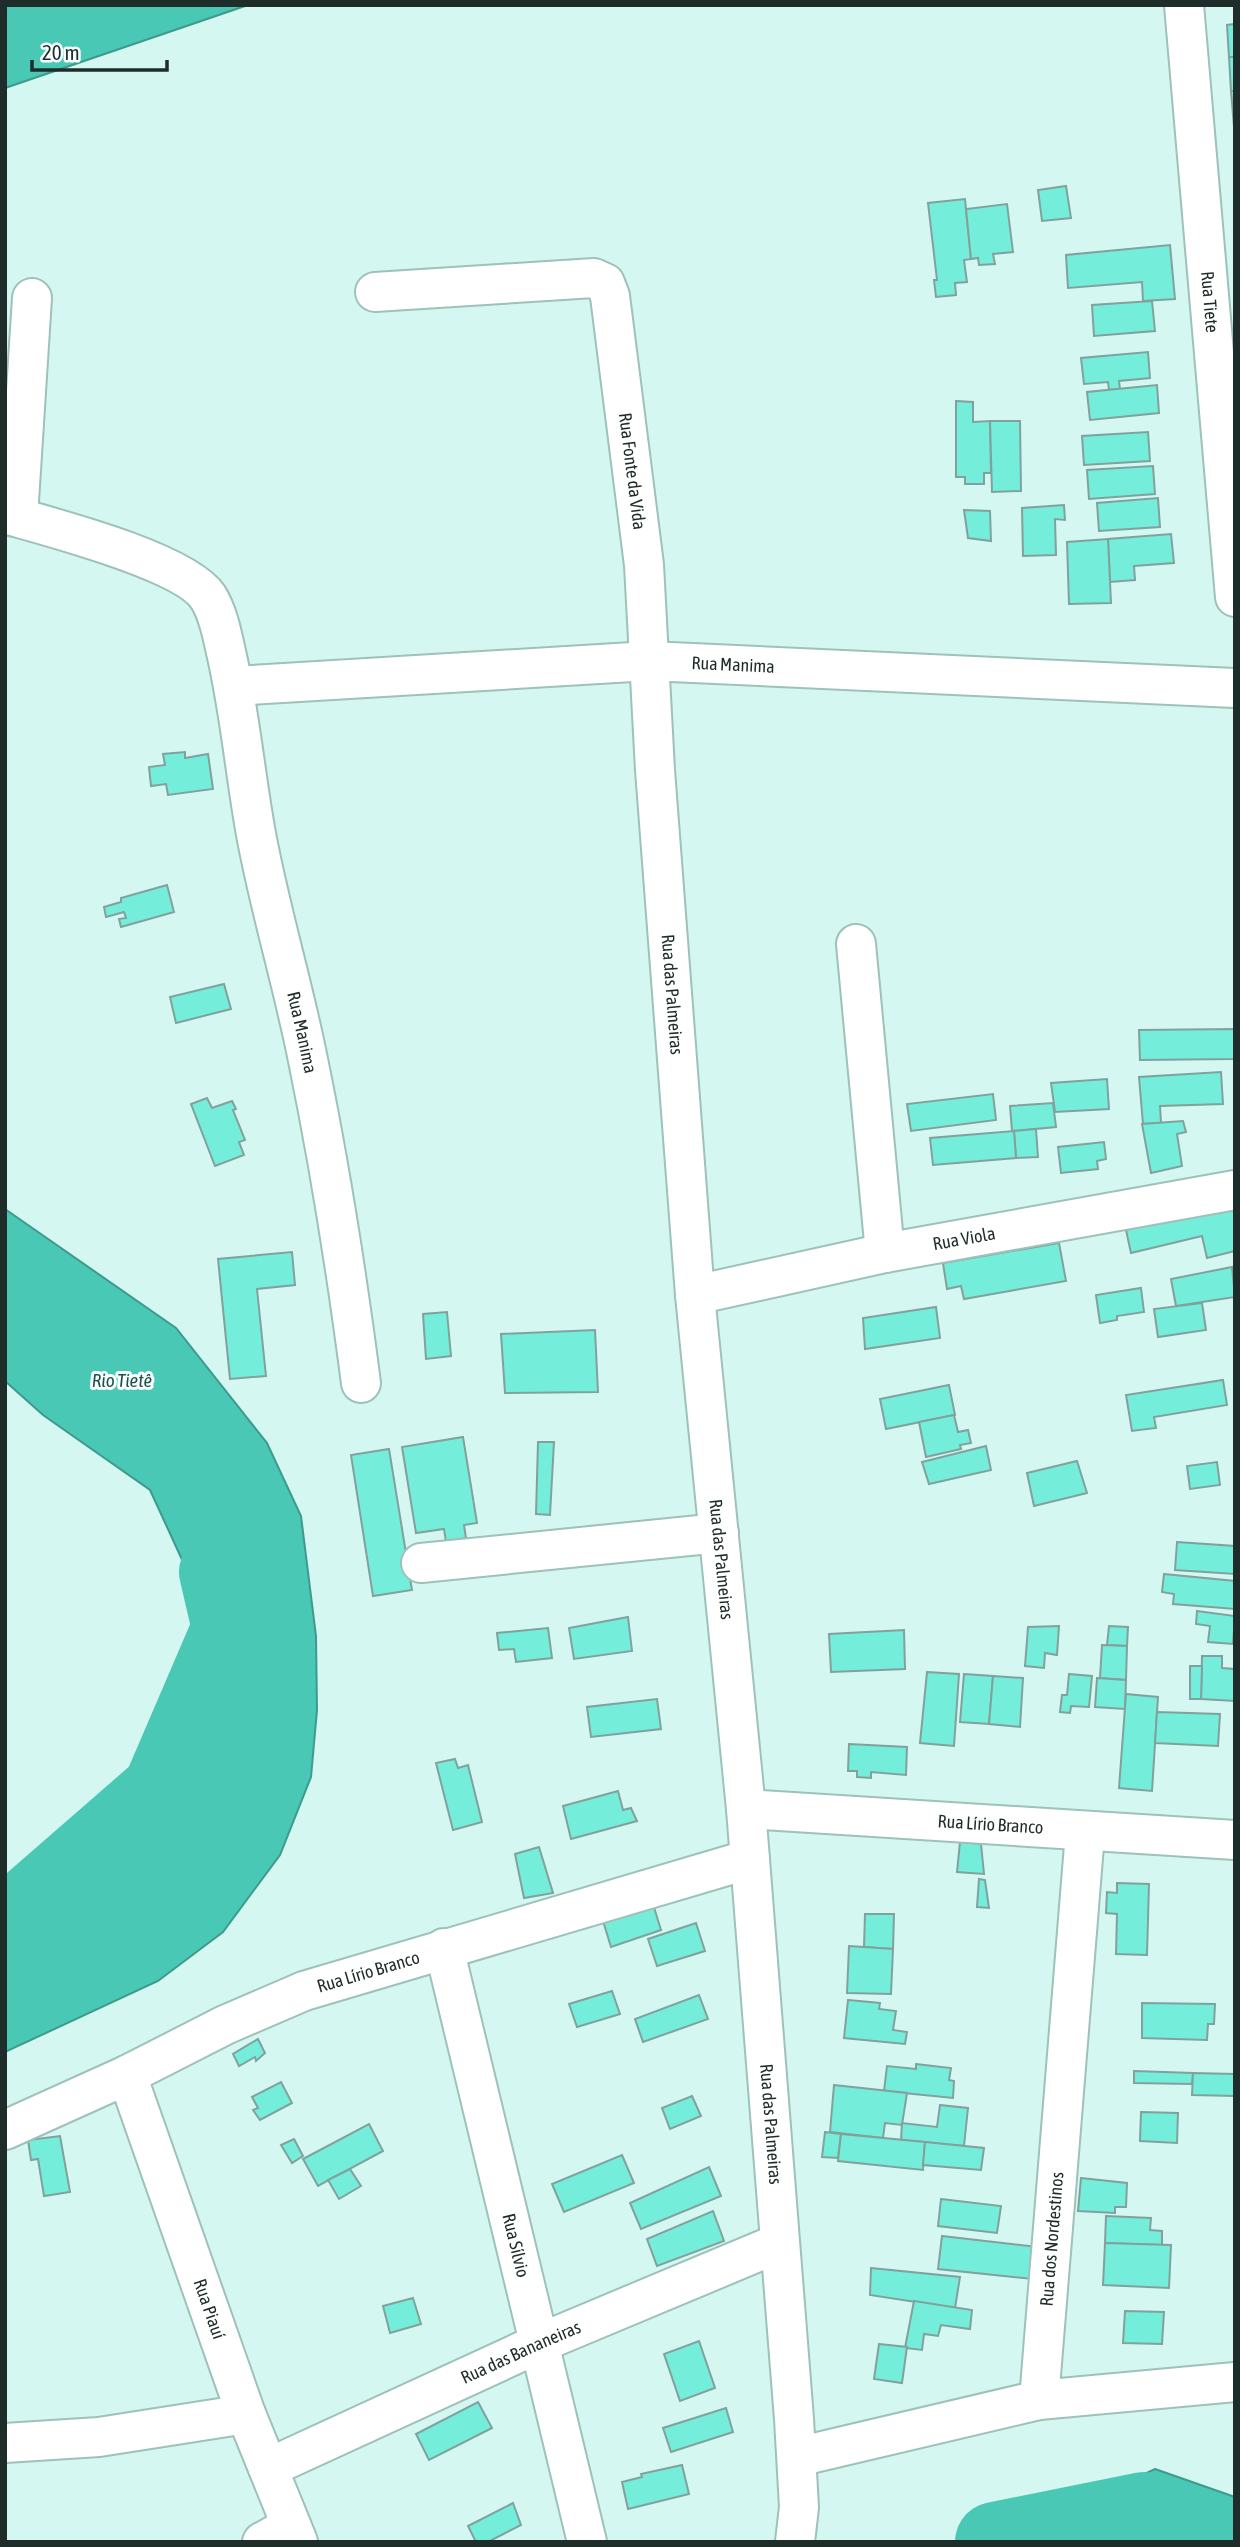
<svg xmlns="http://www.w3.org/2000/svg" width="1240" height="2547" viewBox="0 0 1240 2547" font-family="'Asap Condensed',sans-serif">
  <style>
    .water { fill: #4ac8b6; stroke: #3d9a8c; stroke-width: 2 }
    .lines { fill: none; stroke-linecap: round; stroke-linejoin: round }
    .river { stroke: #4ac8b6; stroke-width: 80 }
    .building { fill: #74eeda; stroke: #81a29c; stroke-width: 2 }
    .minor-casing { stroke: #9ec1ba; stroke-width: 42 }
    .minor { stroke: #fff; stroke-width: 38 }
    .labels { text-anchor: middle; stroke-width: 6; stroke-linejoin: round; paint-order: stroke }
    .street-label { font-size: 18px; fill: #1f2d2a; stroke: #f7fefd }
    .water-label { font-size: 19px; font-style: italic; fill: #1d524a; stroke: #f7fefd }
  </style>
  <rect width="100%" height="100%" fill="#d4f8f1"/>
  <g class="water">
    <polygon points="5,5 248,5 5,88"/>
    <polygon points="5,1209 176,1328 267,1443 301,1516 316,1636 317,1710 311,1777 280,1855 223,1932 158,1981 5,2052 5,1929 185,1778 216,1696 184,1564 150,1490 43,1415 5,1381"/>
    <polygon points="1155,2469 1235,2497 1235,2542 1019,2542 1021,2530"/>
  </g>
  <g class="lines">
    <g class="river">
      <polyline points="5,1923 16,1918 162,1791 232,1628 219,1572"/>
      <polyline points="995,2542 1144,2512 1229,2542"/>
    </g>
  </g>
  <g class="building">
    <polygon points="1235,24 1235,57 1229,57 1227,25"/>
    <polygon points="1229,57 1235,57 1235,91 1231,91"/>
    <polygon points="1231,91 1235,91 1234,127"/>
    <polygon points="1066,186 1071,218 1042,221 1038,190"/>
    <polygon points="965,199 971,259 964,260 967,282 955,283 956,295 936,297 934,280 937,280 928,203"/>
    <polygon points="1007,204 1013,252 993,254 995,264 979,265 978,258 971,259 966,209"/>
    <polygon points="1170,245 1175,299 1143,301 1142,282 1068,288 1066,255"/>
    <polygon points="1152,301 1155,331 1094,336 1092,305"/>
    <polygon points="1148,352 1150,378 1119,381 1120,389 1109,390 1108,382 1084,384 1081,358"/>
    <polygon points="1157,385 1159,413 1090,420 1087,392"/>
    <polygon points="956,401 973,402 973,422 990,421 991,473 984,473 984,484 965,484 965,477 956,477"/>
    <polygon points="990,421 1020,421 1021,491 992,492"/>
    <polygon points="1148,432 1150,461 1084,465 1082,436"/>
    <polygon points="1153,466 1155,494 1089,499 1087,470"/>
    <polygon points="1158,498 1160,527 1099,531 1097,503"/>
    <polygon points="1064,505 1065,520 1055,519 1056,555 1023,556 1022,508"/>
    <polygon points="964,510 990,511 991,541 968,538"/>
    <polygon points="1171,534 1174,563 1134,566 1135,580 1110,582 1108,539"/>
    <polygon points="1108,539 1111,603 1069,604 1067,542"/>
    <polygon points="185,752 185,758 208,754 213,789 168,795 166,784 151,786 149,767 165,765 163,754"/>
    <polygon points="167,885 174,912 121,927 119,919 126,918 124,912 106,917 104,907 121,902 121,898"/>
    <polygon points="224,984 231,1009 176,1023 170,997"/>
    <polygon points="1234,1029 1234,1059 1140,1060 1139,1030"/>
    <polygon points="1221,1072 1223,1104 1160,1106 1161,1123 1143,1124 1139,1077"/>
    <polygon points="1107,1079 1109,1109 1055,1112 1051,1083"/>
    <polygon points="993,1094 996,1120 911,1131 907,1104"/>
    <polygon points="207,1098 212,1108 232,1101 236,1109 233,1110 245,1140 239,1142 244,1155 215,1166 191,1104"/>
    <polygon points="1053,1103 1056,1127 1012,1131 1010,1106"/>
    <polygon points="1183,1121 1186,1132 1177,1134 1182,1166 1151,1173 1142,1124"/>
    <polygon points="1036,1129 1038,1157 1016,1158 1014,1131"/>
    <polygon points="1014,1131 1016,1158 933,1165 930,1138"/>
    <polygon points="1104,1142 1106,1159 1097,1161 1098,1169 1061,1173 1058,1147"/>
    <polygon points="1235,1205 1235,1251 1207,1258 1202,1236 1131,1253 1126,1230"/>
    <polygon points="1059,1243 1066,1281 964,1299 961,1286 947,1289 943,1263"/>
    <polygon points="292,1252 295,1285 257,1289 266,1376 230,1379 218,1259"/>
    <polygon points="1232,1267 1235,1297 1176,1306 1171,1279"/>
    <polygon points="1141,1288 1144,1312 1117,1316 1117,1320 1100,1323 1096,1295"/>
    <polygon points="1202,1303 1206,1330 1158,1337 1154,1309"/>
    <polygon points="936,1307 940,1338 865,1349 863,1318"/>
    <polygon points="447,1312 451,1356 426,1359 423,1314"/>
    <polygon points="595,1330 598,1392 505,1393 501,1334"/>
    <polygon points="1223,1380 1227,1405 1154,1417 1156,1428 1132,1431 1126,1395"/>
    <polygon points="949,1385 955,1415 886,1429 880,1399"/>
    <polygon points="954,1415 958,1432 968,1430 971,1443 960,1445 961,1449 926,1457 919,1422"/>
    <polygon points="463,1437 477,1523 464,1525 466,1538 446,1542 444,1529 416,1533 402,1447"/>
    <polygon points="538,1442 554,1442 550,1515 536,1514"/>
    <polygon points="986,1446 991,1470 929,1484 922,1462"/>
    <polygon points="389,1449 412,1590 373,1596 351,1455"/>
    <polygon points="1077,1461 1087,1493 1034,1506 1027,1473"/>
    <polygon points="1217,1462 1220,1485 1190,1489 1187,1466"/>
    <polygon points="1177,1542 1235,1546 1235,1574 1175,1570"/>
    <polygon points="1164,1574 1235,1581 1235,1609 1173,1604 1174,1594 1162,1592"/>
    <polygon points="1197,1611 1235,1616 1233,1644 1208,1642 1210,1626 1196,1624"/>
    <polygon points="628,1617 632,1651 574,1659 569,1628"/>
    <polygon points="1059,1626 1057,1655 1045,1653 1044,1668 1025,1666 1028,1627"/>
    <polygon points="1109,1626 1128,1627 1127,1646 1107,1645"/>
    <polygon points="548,1628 552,1658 516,1662 514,1649 499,1650 497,1633"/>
    <polygon points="904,1630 905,1669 831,1672 829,1634"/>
    <polygon points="1102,1645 1127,1646 1126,1680 1100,1678"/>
    <polygon points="1202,1656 1222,1656 1222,1668 1235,1669 1235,1701 1201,1699"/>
    <polygon points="1190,1666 1202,1666 1201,1699 1190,1699"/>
    <polygon points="927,1672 959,1674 954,1746 920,1743"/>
    <polygon points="964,1674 993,1676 989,1724 960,1722"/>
    <polygon points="1069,1674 1092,1676 1089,1707 1071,1706 1070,1713 1060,1712 1062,1695 1067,1695"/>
    <polygon points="993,1676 1023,1678 1020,1727 989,1724"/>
    <polygon points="1097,1678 1126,1680 1125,1709 1095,1707"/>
    <polygon points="1126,1694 1158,1697 1152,1791 1119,1788"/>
    <polygon points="657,1699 661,1729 591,1737 587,1707"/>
    <polygon points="1157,1712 1220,1714 1218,1746 1155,1743"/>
    <polygon points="849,1744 907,1747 906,1775 871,1772 871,1778 857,1777 857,1771 848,1771"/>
    <polygon points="455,1759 458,1768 468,1765 482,1822 453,1830 436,1763"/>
    <polygon points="618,1791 623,1810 631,1808 637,1821 571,1839 563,1806"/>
    <polygon points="960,1842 981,1844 984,1874 957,1872"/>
    <polygon points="539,1847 553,1893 524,1898 515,1854"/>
    <polygon points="979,1879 985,1880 989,1908 977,1907"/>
    <polygon points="1117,1883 1149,1884 1147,1955 1116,1954 1117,1914 1106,1913 1107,1892 1117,1893"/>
    <polygon points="653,1904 661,1930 611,1947 603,1921"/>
    <polygon points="865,1914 894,1914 893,1949 864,1947"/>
    <polygon points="696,1923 705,1951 657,1966 648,1939"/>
    <polygon points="849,1946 893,1949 891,1994 847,1993"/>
    <polygon points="612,1991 620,2014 577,2027 569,2004"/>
    <polygon points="699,1995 708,2019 643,2042 635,2019"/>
    <polygon points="848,2000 880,2003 879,2009 896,2011 893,2030 907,2032 905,2044 844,2038"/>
    <polygon points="1142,2003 1215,2004 1214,2024 1208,2024 1207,2040 1142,2038"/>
    <polygon points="258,2039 265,2053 256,2061 255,2057 239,2066 233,2054"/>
    <polygon points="916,2064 951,2068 949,2080 954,2081 953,2098 884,2091 887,2066 916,2069"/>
    <polygon points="1134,2071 1193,2073 1192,2084 1134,2083"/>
    <polygon points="1193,2073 1235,2074 1235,2096 1192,2095"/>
    <polygon points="281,2082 292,2103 260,2120 253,2110 258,2108 252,2097"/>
    <polygon points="834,2085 907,2093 902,2125 885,2123 883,2138 830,2132"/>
    <polygon points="692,2096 701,2116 670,2129 662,2108"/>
    <polygon points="940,2105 968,2108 964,2146 901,2140 902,2123 937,2127"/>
    <polygon points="1141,2112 1178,2113 1177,2143 1140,2141"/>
    <polygon points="369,2124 383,2151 318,2186 303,2159"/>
    <polygon points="825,2132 841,2134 838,2158 822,2157"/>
    <polygon points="841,2134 925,2142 923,2170 838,2161"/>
    <polygon points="60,2136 70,2192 44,2196 38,2159 31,2160 28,2140"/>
    <polygon points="294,2139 303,2156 292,2163 281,2145"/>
    <polygon points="925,2142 984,2148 981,2170 923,2165"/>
    <polygon points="622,2155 634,2183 564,2212 552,2184"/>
    <polygon points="709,2167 721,2196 641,2229 630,2203"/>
    <polygon points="350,2169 361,2186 339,2199 328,2180"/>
    <polygon points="1081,2178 1127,2183 1126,2207 1115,2207 1115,2213 1078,2211"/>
    <polygon points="941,2199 1001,2206 997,2233 938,2226"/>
    <polygon points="713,2211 724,2241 657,2266 647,2239"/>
    <polygon points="1106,2216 1151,2218 1150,2230 1162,2231 1162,2245 1105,2243"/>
    <polygon points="942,2236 1037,2247 1033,2279 938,2269"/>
    <polygon points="1105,2243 1171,2245 1169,2288 1103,2285"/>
    <polygon points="871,2268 960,2277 955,2308 870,2295"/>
    <polygon points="413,2298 421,2324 390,2333 383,2306"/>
    <polygon points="914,2301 972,2310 970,2329 941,2325 938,2336 924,2334 922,2350 905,2348"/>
    <polygon points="1125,2311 1164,2312 1162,2344 1123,2343"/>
    <polygon points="699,2341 715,2388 680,2401 664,2354"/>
    <polygon points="879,2344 907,2347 902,2383 874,2379"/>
    <polygon points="478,2402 492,2428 429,2460 416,2434"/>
    <polygon points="726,2408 733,2432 671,2452 663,2428"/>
    <polygon points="682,2465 689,2494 628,2509 622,2482 642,2477 641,2474"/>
    <polygon points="513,2503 521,2525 488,2542 476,2542 468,2526"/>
  </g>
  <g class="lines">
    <g class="minor-casing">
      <g id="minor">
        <path id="s1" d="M1184,5l51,592"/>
        <path id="s2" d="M375,292l219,-14 11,5 5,13 34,269 11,205 40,525 51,514 48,610 5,88 -4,35"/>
        <path id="s3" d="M5,514c45,13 179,47 203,83 10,16 14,37 18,55 14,60 19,122 30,182 14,76 37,150 52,226 22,107 39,215 53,323"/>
        <polyline points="18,517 32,298"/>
        <path id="s4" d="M234,686l415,-25 586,27"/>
        <polyline points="856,944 885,1253"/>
        <path id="s5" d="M695,1295l190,-42 350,-63"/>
        <polyline points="421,1563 719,1533"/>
        <path id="s6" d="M746,1809l489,31"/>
        <path id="s7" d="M444,1948l143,594"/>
        <path id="s8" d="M127,2075l119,339 52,128"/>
        <path id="s9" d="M5,2130l122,-55 98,-50 79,-34 446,-132"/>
        <polyline points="1039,2400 1235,2382"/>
        <polyline points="5,2443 99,2437 246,2414"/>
        <path id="s10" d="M797,2457l242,-57 46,-567"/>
        <path id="s11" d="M268,2468l272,-125 239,-100"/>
        <polyline points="262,2542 291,2526"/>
      </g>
    </g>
    <use href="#minor" class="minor"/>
  </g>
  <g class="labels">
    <g class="street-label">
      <text dy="6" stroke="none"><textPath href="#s1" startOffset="298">Rua Tiete</textPath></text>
      <text dy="6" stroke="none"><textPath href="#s2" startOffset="422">Rua Fonte da Vida</textPath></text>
      <text dy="6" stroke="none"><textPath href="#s4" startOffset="500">Rua Manima</textPath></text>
      <text dy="6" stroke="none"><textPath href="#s2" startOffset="947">Rua das Palmeiras</textPath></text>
      <text dy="6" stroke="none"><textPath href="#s3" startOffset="668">Rua Manima</textPath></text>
      <text dy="6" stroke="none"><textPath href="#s5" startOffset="275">Rua Viola</textPath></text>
      <text dy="6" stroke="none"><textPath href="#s2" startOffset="1514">Rua das Palmeiras</textPath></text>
      <text dy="6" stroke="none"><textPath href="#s6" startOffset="245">Rua Lírio Branco</textPath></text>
      <text dy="6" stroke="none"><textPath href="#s9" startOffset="397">Rua Lírio Branco</textPath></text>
      <text dy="6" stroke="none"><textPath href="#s2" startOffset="2081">Rua das Palmeiras</textPath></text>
      <text dy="6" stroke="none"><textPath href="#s10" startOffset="410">Rua dos Nordestinos</textPath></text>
      <text dy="6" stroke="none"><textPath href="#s7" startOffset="306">Rua Sílvio</textPath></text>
      <text dy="6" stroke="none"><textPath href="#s8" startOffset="248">Rua Piauí</textPath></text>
      <text dy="6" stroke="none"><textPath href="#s11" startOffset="278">Rua das Bananeiras</textPath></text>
    </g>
    <g class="water-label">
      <text x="122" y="1387">Rio Tietê</text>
    </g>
  </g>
  <rect width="1240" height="2547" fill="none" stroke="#1f2d2a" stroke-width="14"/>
  <path d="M32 60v10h135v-10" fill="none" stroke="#1f2d2a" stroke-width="3.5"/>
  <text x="42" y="60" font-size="21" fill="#1f2d2a" stroke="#f7fefd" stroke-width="5" paint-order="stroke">20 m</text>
</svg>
